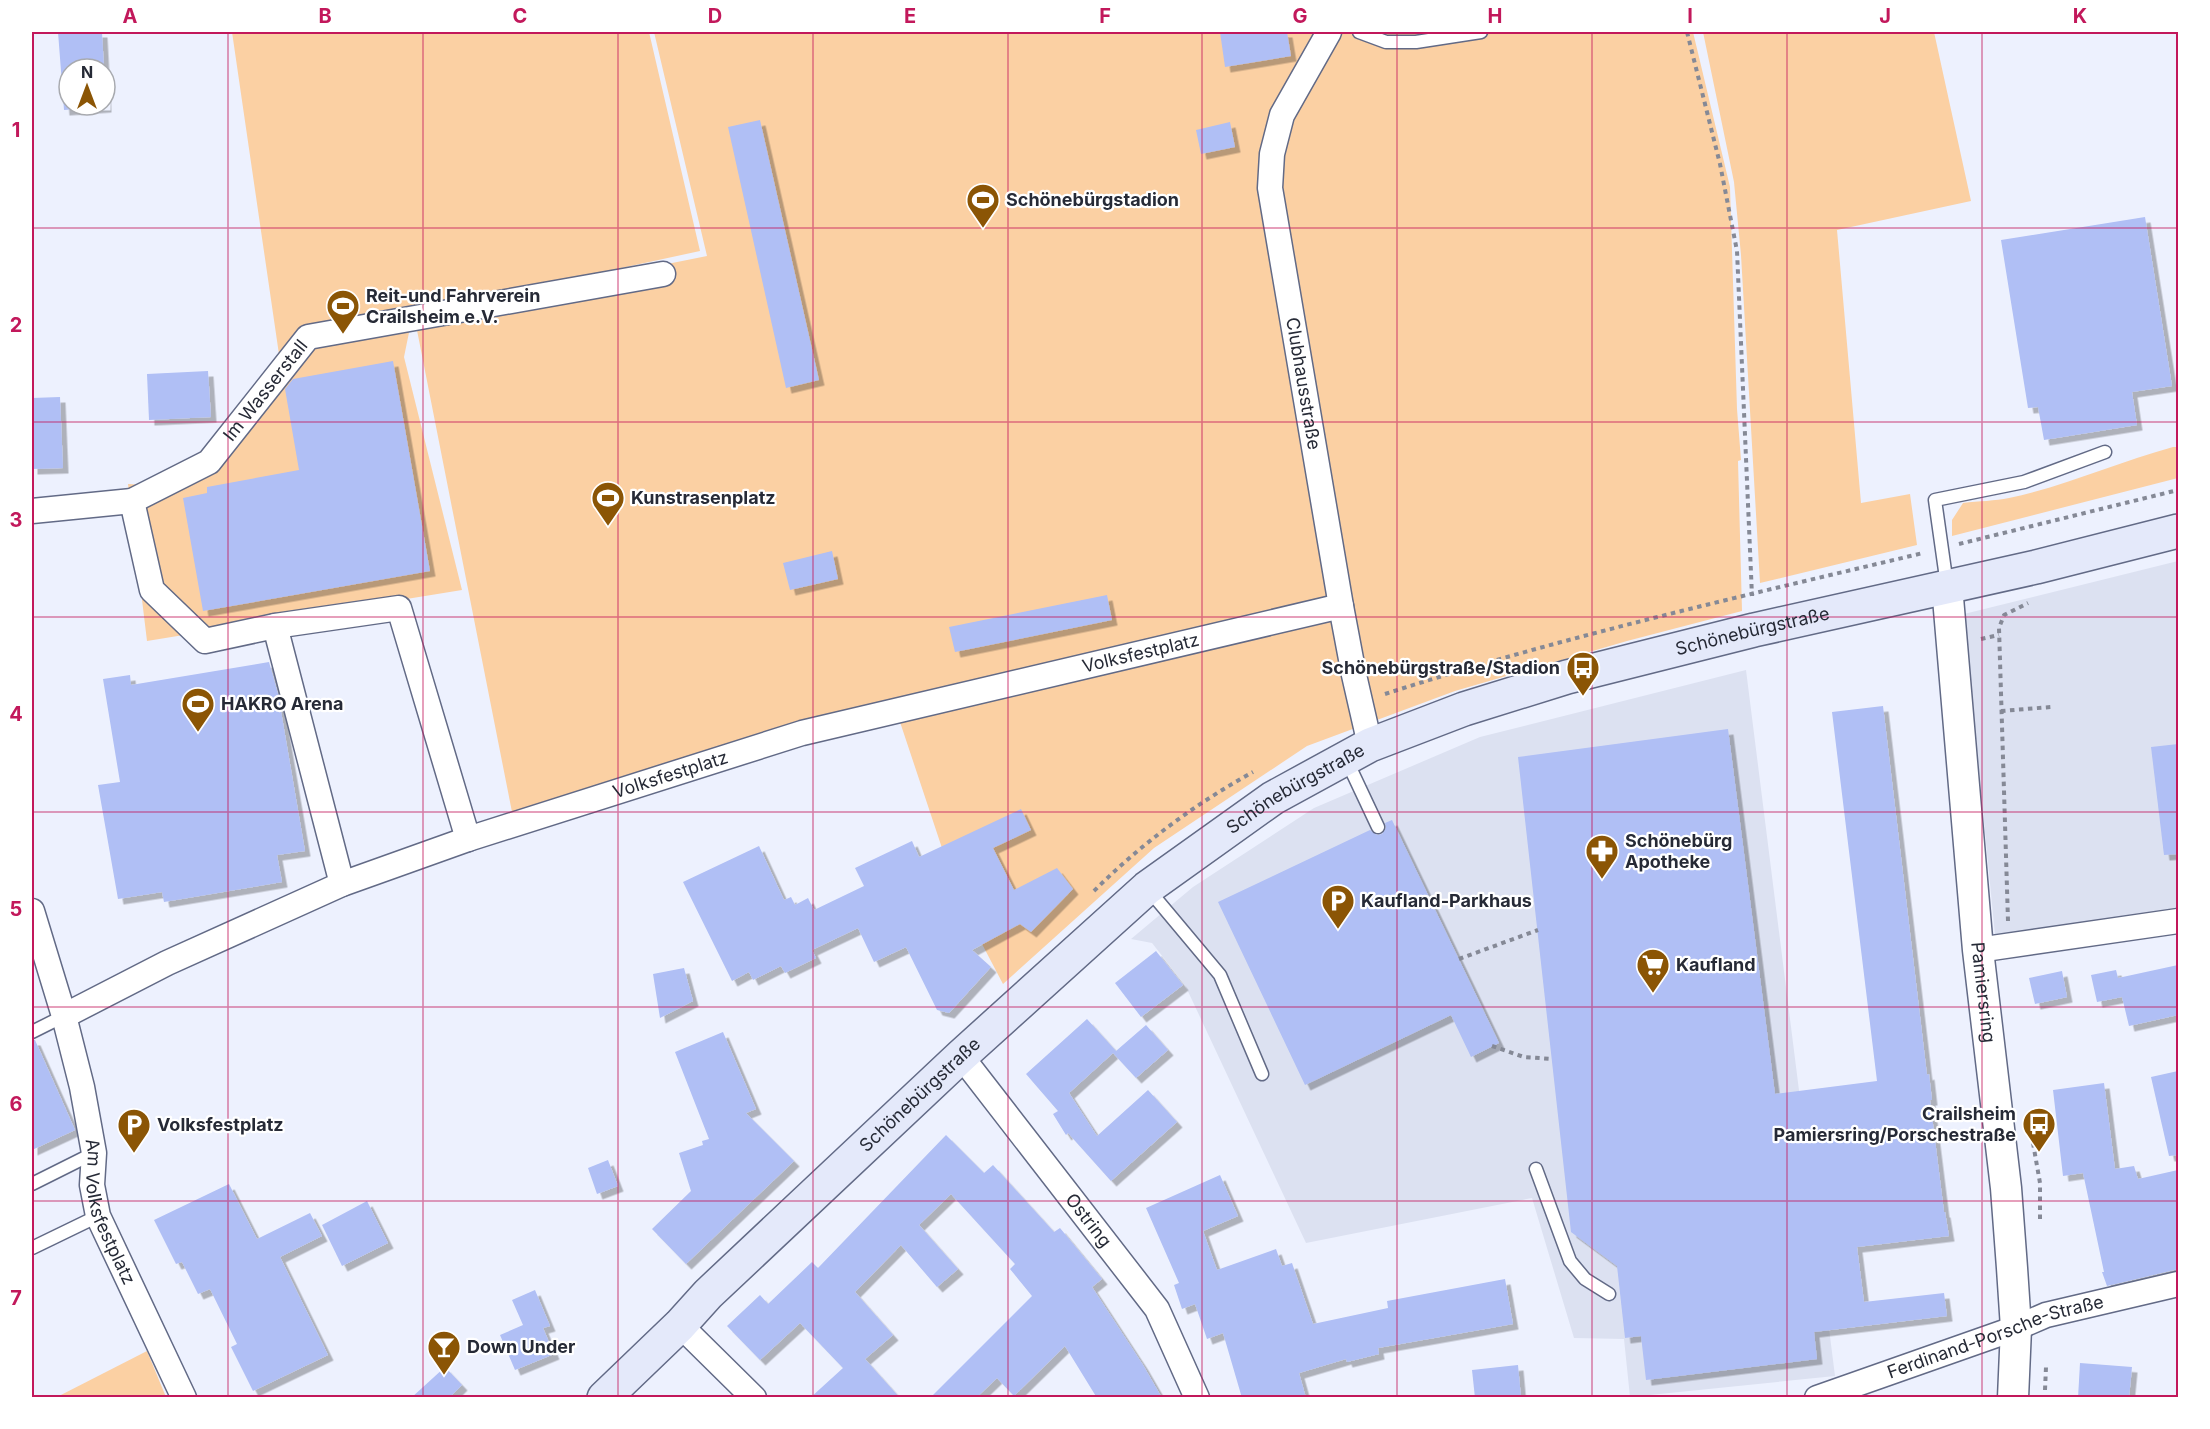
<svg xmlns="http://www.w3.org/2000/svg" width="2210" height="1429" viewBox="0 0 2210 1429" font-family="Inter,sans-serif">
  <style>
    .built { fill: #dce1f1 }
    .green { fill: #fbd0a3 }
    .building { fill: #b0bff5; filter: url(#shadow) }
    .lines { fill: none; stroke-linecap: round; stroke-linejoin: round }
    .service-casing { stroke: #626a86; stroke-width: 15 }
    .minor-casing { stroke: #626a86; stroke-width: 27 }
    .tertiary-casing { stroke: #626a86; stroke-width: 33 }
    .secondary-casing { stroke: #626a86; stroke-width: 36 }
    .path { stroke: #858996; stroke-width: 4; stroke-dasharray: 4.5 4.5; stroke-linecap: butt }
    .service { stroke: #fff; stroke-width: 12 }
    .minor { stroke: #fff; stroke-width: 24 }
    .tertiary { stroke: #fff; stroke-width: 30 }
    .secondary { stroke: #e4e9fa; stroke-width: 33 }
    .grid { fill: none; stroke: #c2185b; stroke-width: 1.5; stroke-opacity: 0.55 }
    .labels { text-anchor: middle; stroke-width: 4.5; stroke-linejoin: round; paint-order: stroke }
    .poi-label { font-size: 18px; font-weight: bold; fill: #262a36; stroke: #fff; text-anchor: start }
    .street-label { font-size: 18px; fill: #262a36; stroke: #fff }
    .neatline { fill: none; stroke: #c2185b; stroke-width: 2 }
    .grid-label { font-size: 20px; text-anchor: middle; font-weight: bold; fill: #c2185b }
  </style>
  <defs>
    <filter id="shadow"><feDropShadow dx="5.5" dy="5.5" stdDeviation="0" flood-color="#0004"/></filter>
  </defs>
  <rect width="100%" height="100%" fill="#edf1fe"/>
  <g class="built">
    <polygon points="2178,561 2178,909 1995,935 1964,614"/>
    <polygon points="1746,670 1835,1376 1630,1397 1624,1339 1574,1338 1532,1198 1306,1243 1185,985 1152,943 1131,939 1193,887 1314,808 1480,737"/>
  </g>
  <g class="green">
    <polygon points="232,32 649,32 700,251 413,313 404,357 462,590 147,641 128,484 165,486 282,375"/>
    <polygon points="654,32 1693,32 1730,187 1737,409 1741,460 1738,461 1742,611 1627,641 1455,691 1307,746 1154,848 1003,984 960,902 896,710 512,812 414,315 707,256"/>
    <polygon points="1703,32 1934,32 1971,201 1837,230 1861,503 1910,494 1917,545 1760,583 1741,255 1734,182"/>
    <path d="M2173,447h5v31l-226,58v-16l11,-17c16,-2 32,-2 46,-5 57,-12 109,-36 164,-51z"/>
    <polygon points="147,1351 166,1397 57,1397"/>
  </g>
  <g class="building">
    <polygon points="58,32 102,32 104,69 69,69 69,105 105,105 105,85 106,107 64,110"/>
    <polygon points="1220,32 1287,32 1291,56 1225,67"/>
    <polygon points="760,120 819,380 786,388 728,127"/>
    <polygon points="1230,122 1235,147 1201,154 1196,130"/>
    <polygon points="2145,217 2172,386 2132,392 2137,425 2044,440 2038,407 2028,408 2001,240"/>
    <polygon points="393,361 430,571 203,611 183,498 207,493 207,487 299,470 285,389 293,379"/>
    <polygon points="208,371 211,417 149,420 147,374"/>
    <polygon points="60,397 63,468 32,469 32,398"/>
    <polygon points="832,551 838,579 790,590 783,563"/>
    <polygon points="1107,595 1112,620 955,652 949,627"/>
    <polygon points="269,662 278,694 305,851 277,855 282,882 164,902 162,892 118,899 98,785 120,782 103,679 130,675 131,685"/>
    <polygon points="1883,706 1927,1075 1929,1074 1932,1100 1930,1100 1944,1212 1945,1212 1949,1236 1857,1247 1864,1302 1944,1293 1947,1316 1814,1332 1817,1359 1646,1380 1641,1336 1625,1338 1617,1266 1571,1232 1518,757 1728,729 1775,1094 1877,1081 1832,712"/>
    <polygon points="2178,744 2178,854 2164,855 2151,747"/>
    <polygon points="1021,809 1031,830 993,848 1014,890 1057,868 1073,889 1031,932 1020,924 972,950 991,967 949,1013 937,1010 906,947 874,962 858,928 812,950 816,958 785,973 781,966 753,980 749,972 732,981 683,882 759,846 784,900 791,897 795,905 808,898 814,910 864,886 855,868 912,841 919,857"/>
    <polygon points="1392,820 1499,1043 1471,1057 1451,1015 1305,1085 1218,902 1370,830 1377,835 1382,834 1386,828 1385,823"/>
    <polygon points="1156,951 1183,985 1141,1017 1115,983"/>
    <polygon points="2178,965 2178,1015 2129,1026 2122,997 2097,1002 2091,975 2116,970 2118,978"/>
    <polygon points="684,968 693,1001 660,1018 653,974"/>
    <polygon points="2062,971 2067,997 2035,1004 2029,978"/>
    <polygon points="1087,1019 1116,1051 1146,1025 1168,1050 1136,1078 1113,1053 1069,1093 1097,1136 1148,1090 1177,1122 1111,1181 1068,1133 1066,1135 1053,1114 1058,1111 1026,1074"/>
    <polygon points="723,1032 756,1109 746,1113 794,1161 686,1264 652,1229 691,1191 679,1153 703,1145 702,1141 709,1139 675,1052"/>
    <polygon points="32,1040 35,1040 75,1130 32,1150"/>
    <polygon points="2178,1071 2178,1155 2169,1156 2151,1077"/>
    <polygon points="2104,1083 2115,1169 2134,1166 2138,1179 2178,1170 2178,1269 2107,1286 2102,1272 2104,1272 2083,1173 2063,1176 2053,1090"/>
    <polygon points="946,1135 984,1173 993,1165 1054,1232 1060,1228 1102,1279 1092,1287 1143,1365 1162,1398 1097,1398 1065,1346 1014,1396 997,1378 976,1398 930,1398 1032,1296 1010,1269 1015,1264 951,1194 919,1225 958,1269 937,1287 901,1245 855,1292 893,1335 865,1359 900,1398 810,1398 843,1368 800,1323 760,1360 727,1326 760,1295 768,1304 812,1262 818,1268"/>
    <polygon points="608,1160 618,1186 597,1194 588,1168"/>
    <polygon points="1220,1175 1238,1216 1203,1231 1217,1270 1276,1249 1282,1266 1292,1263 1313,1324 1388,1308 1387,1301 1505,1279 1513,1324 1378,1348 1379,1354 1347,1362 1346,1359 1299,1373 1306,1398 1242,1398 1223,1333 1207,1339 1195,1304 1182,1309 1174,1285 1179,1283 1146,1208"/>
    <polygon points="229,1184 257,1239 310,1213 322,1236 280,1257 328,1355 253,1391 231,1347 237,1344 210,1289 198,1294 182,1262 176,1264 154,1220"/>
    <polygon points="367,1201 388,1243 342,1266 322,1225"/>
    <polygon points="535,1290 550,1326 543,1328 554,1354 515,1370 500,1335 523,1325 512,1300"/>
    <polygon points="2080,1363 2132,1367 2129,1398 2078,1398"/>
    <polygon points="1518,1365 1521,1398 1475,1398 1472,1370"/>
    <polygon points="445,1367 462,1385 449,1398 411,1398"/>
  </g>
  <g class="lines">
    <g class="service-casing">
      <g id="service">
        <polyline points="1359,32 1386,42 1416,42 1481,32"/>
        <polyline points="1947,585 1935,500 2024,482 2105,452"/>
        <polyline points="1346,759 1378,827"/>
        <polyline points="1148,889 1220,975 1262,1074"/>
        <polyline points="32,1032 64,1016"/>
        <polyline points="1536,1169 1570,1261 1585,1279 1609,1294"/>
        <polyline points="32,1184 94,1153"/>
        <polyline points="32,1248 98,1216"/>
      </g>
    </g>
    <g class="minor-casing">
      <g id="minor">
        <path id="s1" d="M1329,32l-47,83 -10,39 -2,34 71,418 13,69 16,70"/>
        <polyline points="132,501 152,590 205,641 275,626 399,608 468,839"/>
        <path id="s2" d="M32,511l100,-10 77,-39 99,-125 355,-63"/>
        <polyline points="275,626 342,884"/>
        <path id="s3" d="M32,911l32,105 18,71 12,66 -2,32 6,31 86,182"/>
        <polyline points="1978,950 2178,921"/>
        <path id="s4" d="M64,1016l103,-53 175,-79 126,-45 334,-106 539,-127"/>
        <path id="s5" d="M961,1056l196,253 40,89"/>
        <polyline points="680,1325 754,1398"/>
        <path id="s6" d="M1817,1398l199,-70 30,-13 132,-31"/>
      </g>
    </g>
    <g class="tertiary-casing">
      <g id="tertiary">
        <path id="s7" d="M1947,586l31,364 28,238 6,80 4,60 -3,70"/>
      </g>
    </g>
    <g class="secondary-casing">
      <g id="secondary">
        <path id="s8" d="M604,1398l76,-73 28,-31 253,-238 186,-168 126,-90 97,-53 94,-36 103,-32 187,-47 282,-63 142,-36"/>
      </g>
    </g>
    <g class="path">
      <polyline points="1687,32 1720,164 1737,251 1752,596"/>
      <polyline points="1959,544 2178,490"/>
      <polyline points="1981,639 1999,635"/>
      <path d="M1385,694c176,-57 358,-98 538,-141"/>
      <polyline points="2001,711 2051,707"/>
      <path d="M1094,891c47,-47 101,-87 159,-119"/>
      <polyline points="2008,921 1999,628 2004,615 2028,603"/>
      <polyline points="1459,959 1538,930"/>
      <polyline points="1492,1046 1524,1057 1552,1059"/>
      <polyline points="2033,1143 2040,1183 2040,1222"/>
      <polyline points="2045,1390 2046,1367"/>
    </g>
    <use href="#service" class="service"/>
    <use href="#minor" class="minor"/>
    <use href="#tertiary" class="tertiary"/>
    <use href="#secondary" class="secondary"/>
  </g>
  <path class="grid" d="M228,32v1366M423,32v1366M618,32v1366M813,32v1366M1008,32v1366M1202,32v1366M1397,32v1366M1592,32v1366M1787,32v1366M1982,32v1366M32,228h2146M32,422h2146M32,617h2146M32,812h2146M32,1007h2146M32,1201h2146"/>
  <defs>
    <g id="stadium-pin" transform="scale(1.725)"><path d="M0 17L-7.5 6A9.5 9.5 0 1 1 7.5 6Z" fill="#8b5505" stroke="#fff"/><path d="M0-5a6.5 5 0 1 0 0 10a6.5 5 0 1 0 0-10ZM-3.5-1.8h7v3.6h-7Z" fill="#fff"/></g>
    <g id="bus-pin" transform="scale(1.725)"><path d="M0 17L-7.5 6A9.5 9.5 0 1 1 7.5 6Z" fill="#8b5505" stroke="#fff"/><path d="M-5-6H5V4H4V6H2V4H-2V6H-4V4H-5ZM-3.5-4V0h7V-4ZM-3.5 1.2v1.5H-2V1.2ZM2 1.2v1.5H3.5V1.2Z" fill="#fff"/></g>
    <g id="pharmacy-pin" transform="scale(1.725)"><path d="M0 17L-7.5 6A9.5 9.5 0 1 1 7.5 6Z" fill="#8b5505" stroke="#fff"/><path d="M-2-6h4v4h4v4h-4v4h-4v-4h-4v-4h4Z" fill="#fff"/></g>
    <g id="parking-pin" transform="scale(1.725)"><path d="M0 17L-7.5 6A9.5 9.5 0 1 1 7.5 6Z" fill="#8b5505" stroke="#fff"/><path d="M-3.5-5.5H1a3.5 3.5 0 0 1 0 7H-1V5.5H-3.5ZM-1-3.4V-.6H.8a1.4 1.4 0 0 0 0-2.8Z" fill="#fff"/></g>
    <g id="supermarket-pin" transform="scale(1.725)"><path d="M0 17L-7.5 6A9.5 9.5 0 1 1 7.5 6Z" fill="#8b5505" stroke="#fff"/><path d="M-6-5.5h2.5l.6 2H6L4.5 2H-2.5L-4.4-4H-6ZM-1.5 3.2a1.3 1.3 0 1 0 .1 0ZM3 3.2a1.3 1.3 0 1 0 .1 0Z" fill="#fff"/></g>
    <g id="bar-pin" transform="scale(1.725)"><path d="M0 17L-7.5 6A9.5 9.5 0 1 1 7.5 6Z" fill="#8b5505" stroke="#fff"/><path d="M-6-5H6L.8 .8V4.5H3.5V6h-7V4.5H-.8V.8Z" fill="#fff"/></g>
  </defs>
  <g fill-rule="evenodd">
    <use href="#stadium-pin" x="983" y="200"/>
    <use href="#stadium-pin" x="343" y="306"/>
    <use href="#stadium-pin" x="608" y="498"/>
    <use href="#bus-pin" x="1583" y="668"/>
    <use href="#stadium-pin" x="198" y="704"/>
    <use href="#pharmacy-pin" x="1602" y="851"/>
    <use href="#parking-pin" x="1338" y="901"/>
    <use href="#supermarket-pin" x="1653" y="965"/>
    <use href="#bus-pin" x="2039" y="1124"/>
    <use href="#parking-pin" x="134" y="1125"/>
    <use href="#bar-pin" x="444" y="1347"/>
  </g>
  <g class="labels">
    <g class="poi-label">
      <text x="1006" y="206">Schönebürgstadion</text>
      <text x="366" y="302">Reit-und Fahrverein<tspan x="366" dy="21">Crailsheim e.V.</tspan></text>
      <text x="631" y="504">Kunstrasenplatz</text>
      <text x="1560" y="674" text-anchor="end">Schönebürgstraße/Stadion</text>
      <text x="221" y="710">HAKRO Arena</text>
      <text x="1625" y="847">Schönebürg<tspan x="1625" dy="21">Apotheke</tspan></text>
      <text x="1361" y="907">Kaufland-Parkhaus</text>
      <text x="1676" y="971">Kaufland</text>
      <text x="2016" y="1120" text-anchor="end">Crailsheim<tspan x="2016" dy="21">Pamiersring/Porschestraße</tspan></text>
      <text x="157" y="1131">Volksfestplatz</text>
      <text x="467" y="1353">Down Under</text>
    </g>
    <g class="street-label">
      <text dy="6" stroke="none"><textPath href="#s1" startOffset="368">Clubhausstraße</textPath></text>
      <text dy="6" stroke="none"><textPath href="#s2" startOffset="278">Im Wasserstall</textPath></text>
      <text dy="6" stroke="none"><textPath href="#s8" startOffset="1410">Schönebürgstraße</textPath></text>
      <text dy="6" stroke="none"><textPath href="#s4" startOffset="1140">Volksfestplatz</textPath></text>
      <text dy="6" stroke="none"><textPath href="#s4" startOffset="654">Volksfestplatz</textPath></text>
      <text dy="6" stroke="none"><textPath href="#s8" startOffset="924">Schönebürgstraße</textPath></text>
      <text dy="6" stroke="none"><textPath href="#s7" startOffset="408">Pamiersring</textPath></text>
      <text dy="6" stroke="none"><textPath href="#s8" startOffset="438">Schönebürgstraße</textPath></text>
      <text dy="6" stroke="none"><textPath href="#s3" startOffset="312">Am Volksfestplatz</textPath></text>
      <text dy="6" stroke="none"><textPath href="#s5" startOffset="208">Ostring</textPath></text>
      <text dy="6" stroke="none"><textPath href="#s6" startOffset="189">Ferdinand-Porsche-Straße</textPath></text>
    </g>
  </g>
  <rect width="2210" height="1429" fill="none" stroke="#ffffff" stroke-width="66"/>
  <g transform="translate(87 87)"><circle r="28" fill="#ffffff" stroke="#a8aaaf" stroke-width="1.5"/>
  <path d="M0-4.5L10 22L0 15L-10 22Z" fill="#8b5505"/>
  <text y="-9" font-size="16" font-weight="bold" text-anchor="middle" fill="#262a36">N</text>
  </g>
  <rect x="33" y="33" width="2144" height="1363" class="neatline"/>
  <g class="grid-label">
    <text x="130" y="23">A</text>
    <text x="325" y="23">B</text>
    <text x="520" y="23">C</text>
    <text x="715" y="23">D</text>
    <text x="910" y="23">E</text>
    <text x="1105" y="23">F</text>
    <text x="1300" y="23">G</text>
    <text x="1495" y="23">H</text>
    <text x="1690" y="23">I</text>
    <text x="1885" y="23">J</text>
    <text x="2080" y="23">K</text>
    <text x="16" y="137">1</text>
    <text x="16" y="332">2</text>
    <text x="16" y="527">3</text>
    <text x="16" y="721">4</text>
    <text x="16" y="916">5</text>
    <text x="16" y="1111">6</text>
    <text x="16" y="1305">7</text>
  </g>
</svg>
